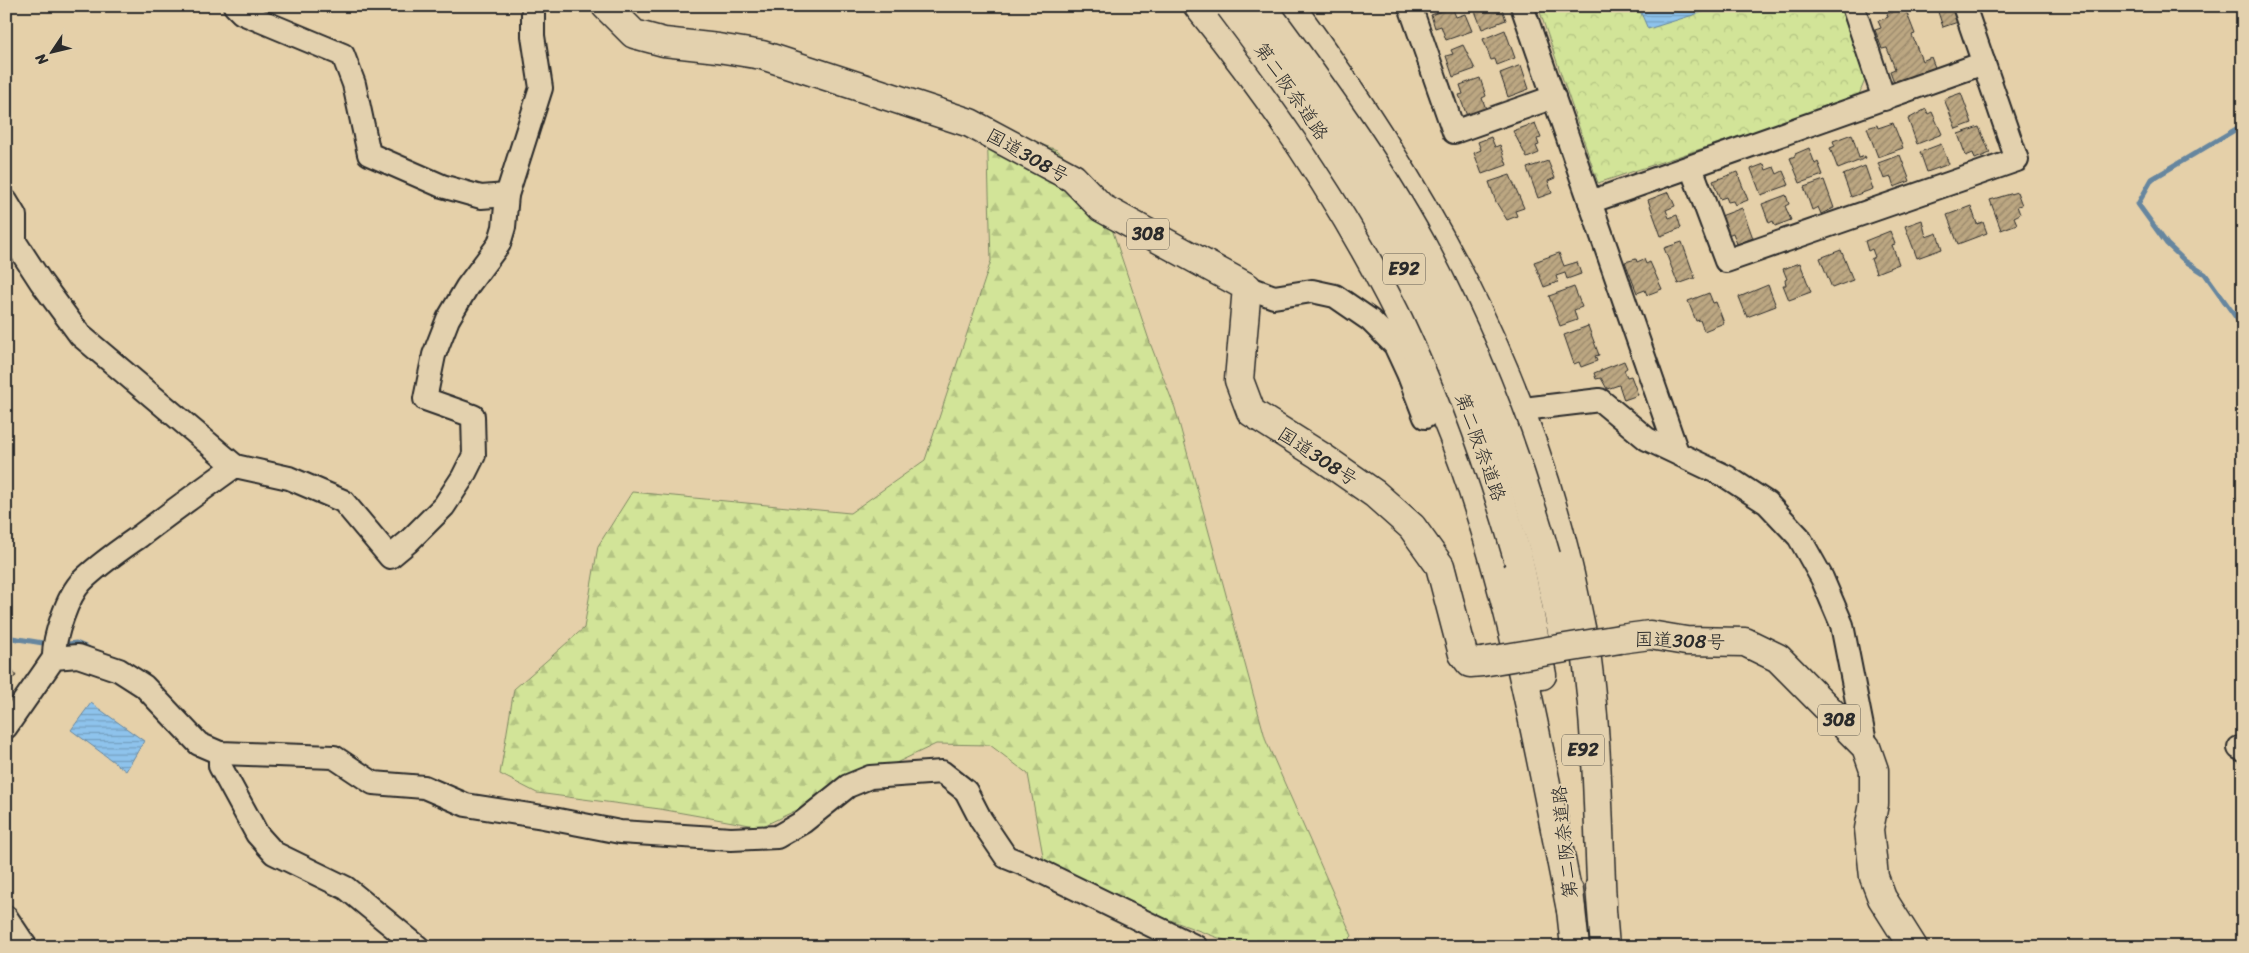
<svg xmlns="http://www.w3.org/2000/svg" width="2249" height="953" viewBox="0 0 2249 953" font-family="Sriracha,'Klee One',sans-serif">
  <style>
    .forest { fill: url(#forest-firs); stroke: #7e8862 }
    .park { fill: url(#park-crowns); stroke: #7e8862 }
    .water { fill: url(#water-rules); stroke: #66869f }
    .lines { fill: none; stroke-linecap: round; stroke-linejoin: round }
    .stream { stroke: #66869f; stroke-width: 5 }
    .building { fill: url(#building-hatch); stroke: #2b2b2b }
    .minor-casing { stroke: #2b2b2b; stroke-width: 26 }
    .highway-casing { stroke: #2b2b2b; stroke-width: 31 }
    .minor { stroke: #e3d1ae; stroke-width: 22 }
    .highway { stroke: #e3d1ae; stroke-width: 28 }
    .highway-bridge-casing { stroke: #2b2b2b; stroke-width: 31; stroke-linecap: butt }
    .highway-bridge { stroke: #e3d1ae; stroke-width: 28 }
    .labels { text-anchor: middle; stroke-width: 4; stroke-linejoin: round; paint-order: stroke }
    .shield { fill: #e3d1ae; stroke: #625d52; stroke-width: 1 }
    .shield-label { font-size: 18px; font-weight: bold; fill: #2b2b2b }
    .street-label { font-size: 19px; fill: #2b2b2b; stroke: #e3d1ae }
  </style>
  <defs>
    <pattern id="forest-firs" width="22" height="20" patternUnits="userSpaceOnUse" patternTransform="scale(1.25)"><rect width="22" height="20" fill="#d2e498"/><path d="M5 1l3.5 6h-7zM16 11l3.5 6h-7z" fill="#b4c483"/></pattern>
    <pattern id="park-crowns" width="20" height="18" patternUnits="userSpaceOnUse" patternTransform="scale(1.25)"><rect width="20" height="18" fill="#d2e498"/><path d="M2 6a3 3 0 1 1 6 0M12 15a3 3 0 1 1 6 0" fill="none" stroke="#b4c483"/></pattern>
    <pattern id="water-rules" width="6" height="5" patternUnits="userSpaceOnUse" patternTransform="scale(1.25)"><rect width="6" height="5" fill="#8ec3ec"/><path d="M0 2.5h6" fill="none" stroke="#749fbf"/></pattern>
    <pattern id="building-hatch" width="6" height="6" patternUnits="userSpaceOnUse" patternTransform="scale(1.25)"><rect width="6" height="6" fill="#bca782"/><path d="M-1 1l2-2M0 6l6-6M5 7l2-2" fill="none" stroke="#99886b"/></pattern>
  </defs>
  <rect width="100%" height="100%" fill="#e5d0a9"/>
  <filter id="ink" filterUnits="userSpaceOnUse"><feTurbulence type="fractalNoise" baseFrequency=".02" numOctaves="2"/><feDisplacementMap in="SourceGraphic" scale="10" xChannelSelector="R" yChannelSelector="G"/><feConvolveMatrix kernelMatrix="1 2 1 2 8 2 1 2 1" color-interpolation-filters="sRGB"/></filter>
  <g filter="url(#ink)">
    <polygon class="forest" points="987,125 1057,150 1097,184 1150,343 1175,408 1266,741 1352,936 1341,947 1243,947 1116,900 1044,861 1028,774 990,745 936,744 761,827 660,809 537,793 500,774 514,689 584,628 598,546 632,492 850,513 925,460 991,261"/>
    <polygon class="park" points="1538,6 1840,6 1865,80 1858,97 1598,183"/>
    <g class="water">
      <polygon points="1638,6 1722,6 1648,29"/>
      <polygon points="91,703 144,741 126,771 71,730"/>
    </g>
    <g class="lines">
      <g class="stream">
        <polyline points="2243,125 2152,179 2138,204 2167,244 2185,261 2205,274 2243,327"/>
        <polyline points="6,637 49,644"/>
        <polyline points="60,645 76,643 88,648"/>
      </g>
    </g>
    <g class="building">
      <polygon points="1473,6 1501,6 1506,20 1482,29"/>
      <polygon points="1936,6 1952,6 1958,22 1943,27"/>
      <polygon points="1452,7 1456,17 1465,14 1472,31 1446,40 1441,26 1435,28 1431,15"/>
      <polygon points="1899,9 1901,13 1906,11 1915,34 1912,35 1922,61 1931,57 1936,70 1895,85 1890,71 1895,69 1887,48 1882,49 1875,30 1881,28 1878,21 1888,17 1887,14"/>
      <polygon points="1505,30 1515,58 1497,65 1495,59 1491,60 1483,39"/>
      <polygon points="1463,45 1475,69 1453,77 1446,56 1453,54 1451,50"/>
      <polygon points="1521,65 1529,89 1508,97 1500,73"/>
      <polygon points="1480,78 1486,96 1482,98 1486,109 1467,116 1459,95 1463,94 1460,85"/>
      <polygon points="1961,93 1972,123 1956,129 1944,99"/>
      <polygon points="1926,109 1928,114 1932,112 1942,134 1917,144 1908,119"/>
      <polygon points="1535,123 1541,138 1537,139 1539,145 1536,146 1539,153 1527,158 1513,131"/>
      <polygon points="1893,123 1903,148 1878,157 1867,128 1877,125 1878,128"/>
      <polygon points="1979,127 1990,153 1975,159 1973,153 1966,156 1958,134"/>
      <polygon points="1852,134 1859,158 1865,156 1866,158 1838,169 1830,148 1835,146 1833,141"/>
      <polygon points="1491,137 1495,147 1500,145 1507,165 1482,174 1474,153 1481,150 1478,142"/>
      <polygon points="1941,144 1949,164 1927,172 1920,152"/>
      <polygon points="1809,148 1815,164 1818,162 1823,175 1800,183 1790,158 1795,156 1795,154"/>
      <polygon points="1900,155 1910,181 1894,187 1891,177 1884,179 1878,163"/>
      <polygon points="1548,161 1555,178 1548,181 1552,193 1538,198 1527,168"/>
      <polygon points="1764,164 1766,170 1774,167 1777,174 1783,171 1789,185 1761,195 1751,169"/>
      <polygon points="1865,166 1873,189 1851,197 1843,175"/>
      <polygon points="1737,172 1748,200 1735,205 1733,201 1728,202 1726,197 1720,199 1713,181"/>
      <polygon points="1510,175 1524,208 1515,211 1517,216 1507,220 1496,202 1489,182"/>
      <polygon points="1824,180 1834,208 1821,214 1818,207 1812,210 1804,187"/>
      <polygon points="1669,192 1675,206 1666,210 1669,218 1677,215 1681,228 1661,236 1648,200"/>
      <polygon points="2017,192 2022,205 2017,206 2020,214 2014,217 2017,224 2001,230 1990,200"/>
      <polygon points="1786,195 1789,204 1785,206 1791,220 1775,226 1773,221 1769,223 1762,204"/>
      <polygon points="1971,206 1977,224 1983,222 1987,233 1958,244 1947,215"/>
      <polygon points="1742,208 1753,238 1737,244 1733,233 1728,235 1721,216"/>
      <polygon points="1922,220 1926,237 1937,233 1942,249 1917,258 1905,226"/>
      <polygon points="1890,231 1895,244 1892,245 1899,264 1876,273 1871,259 1875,257 1872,249 1868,251 1865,241"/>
      <polygon points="1682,242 1695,278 1678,284 1664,248"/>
      <polygon points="1841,250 1853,280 1832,288 1820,258"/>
      <polygon points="1559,253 1564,266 1577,262 1581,274 1567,279 1565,273 1556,276 1558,282 1544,287 1534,262"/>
      <polygon points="1636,259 1637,262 1644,259 1646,264 1650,262 1662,289 1647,295 1645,290 1637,293 1625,262"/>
      <polygon points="1800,263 1811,292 1789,300 1783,285 1786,285 1785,280 1787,279 1783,269"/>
      <polygon points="1768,285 1776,306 1747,317 1739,297"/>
      <polygon points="1574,287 1582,307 1574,310 1577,320 1560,326 1549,296"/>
      <polygon points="1709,293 1713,303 1716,302 1724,323 1704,331 1700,320 1696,321 1688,301"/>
      <polygon points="1588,326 1599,355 1595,356 1597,361 1581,367 1579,362 1574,364 1564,335"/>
      <polygon points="1624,361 1627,368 1624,370 1627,377 1631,376 1638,395 1624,400 1619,385 1607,389 1601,378 1596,379 1594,373"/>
      <polygon points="6,661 16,676 6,682"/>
    </g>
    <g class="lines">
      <g class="minor-casing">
        <g id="minor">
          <polyline points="235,6 242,13 343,55 354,84 369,154 442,186 481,197 507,195"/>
          <polyline points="1410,6 1454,132 1554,97"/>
          <polyline points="1522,6 1677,452"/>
          <polyline points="1853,6 1884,99"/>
          <polyline points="1691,167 1726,261 2017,160 1964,6"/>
          <polyline points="6,201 15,216 15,242 41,282 80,335 235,466"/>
          <polyline points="1590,202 1984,63"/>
          <polyline points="1247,287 1274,297 1312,291 1335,296 1370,320 1395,345 1408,373 1425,417"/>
          <polyline points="1532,408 1600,400 1647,439 1727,477 1767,503 1799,537 1822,578 1842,625 1866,747"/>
          <path d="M54,658c-1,-20 14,-63 28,-77 17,-17 38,-31 58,-45 31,-24 63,-47 95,-70l54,12 54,23 47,56 18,-15 36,-36 19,-29 11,-22 -1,-39 -48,-17 9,-44 14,-36 19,-32 32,-43 5,-17 3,-32 34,-107 -8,-52v-30"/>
          <polyline points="6,727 54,658 78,656 119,670 144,686 199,744 220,753 334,757 373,783 424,787 466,805 543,817 620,832 731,839 777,837 803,822 848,786 870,777 942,772 966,791 981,820 1006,857 1036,869 1196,947"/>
          <polyline points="2239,748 2243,750"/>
          <polyline points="220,753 220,766 233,790 257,834 274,853 346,888 418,947"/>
          <polyline points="6,917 26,947"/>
        </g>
      </g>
      <g class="highway-casing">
        <g id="highway">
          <polyline points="606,6 634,34 664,42 718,48 762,55 970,123 1073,178 1102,208 1247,287 1239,380 1251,412 1319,455 1375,494 1412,527 1440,566 1463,654 1470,663 1482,662"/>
          <path d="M1198,6c111,137 206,292 266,459 51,144 77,295 107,445"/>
          <path d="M1290,6c133,181 240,370 285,592 4,21 9,42 12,62 11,81 11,163 15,244"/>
          <polyline points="1546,556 1564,640"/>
          <polyline points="1519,562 1542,675"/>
          <polyline points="1620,639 1650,635 1686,641 1745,642 1778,658 1866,747 1874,770 1874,804 1869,829 1874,877 1882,898 1913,947"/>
          <polyline points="1600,886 1605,947"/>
          <polyline points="1569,891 1575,947"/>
        </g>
      </g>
      <use href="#minor" class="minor"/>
      <use href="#highway" class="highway"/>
      <g class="highway-bridge-casing">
        <g id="highway-bridge">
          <path d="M1230,6c72,95 142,194 195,301 39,82 69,168 94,255"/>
          <path d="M1262,6c57,77 114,155 160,239 53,99 93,203 124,311"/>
          <polyline points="1482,662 1620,639"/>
        </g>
      </g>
      <use href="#highway-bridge" class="highway-bridge"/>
    </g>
  </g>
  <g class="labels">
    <g class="shield">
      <rect x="1127" y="218.5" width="42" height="31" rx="4"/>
      <rect x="1383" y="253.5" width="42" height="31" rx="4"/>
      <rect x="1818" y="704.5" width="42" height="31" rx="4"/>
      <rect x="1562" y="734.5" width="42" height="31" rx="4"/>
    </g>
    <g class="shield-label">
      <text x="1148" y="240">308</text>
      <text x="1404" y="275">E92</text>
      <text x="1839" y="726">308</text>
      <text x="1583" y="756">E92</text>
    </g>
    <g class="street-label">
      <text transform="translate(1292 91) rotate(55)" y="7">第二阪奈道路</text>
      <text transform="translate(1028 155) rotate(29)" y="7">国道308号</text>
      <text transform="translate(1481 447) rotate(70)" y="7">第二阪奈道路</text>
      <text transform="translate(1318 456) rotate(33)" y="7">国道308号</text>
      <text transform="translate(1680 640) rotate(2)" y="7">国道308号</text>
      <text transform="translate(1564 842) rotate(-96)" y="7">第二阪奈道路</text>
    </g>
  </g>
  <rect width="2249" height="953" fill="none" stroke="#e3d1ae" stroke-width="25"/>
  <rect x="12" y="12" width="2224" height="928" fill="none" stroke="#2b2b2b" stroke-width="2" filter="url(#ink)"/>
  <g transform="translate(52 52) rotate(235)" stroke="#e3d1ae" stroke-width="4" paint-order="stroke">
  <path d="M0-4L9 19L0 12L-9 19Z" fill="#2b2b2b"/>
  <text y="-8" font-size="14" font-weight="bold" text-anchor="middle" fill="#2b2b2b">N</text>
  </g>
</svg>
